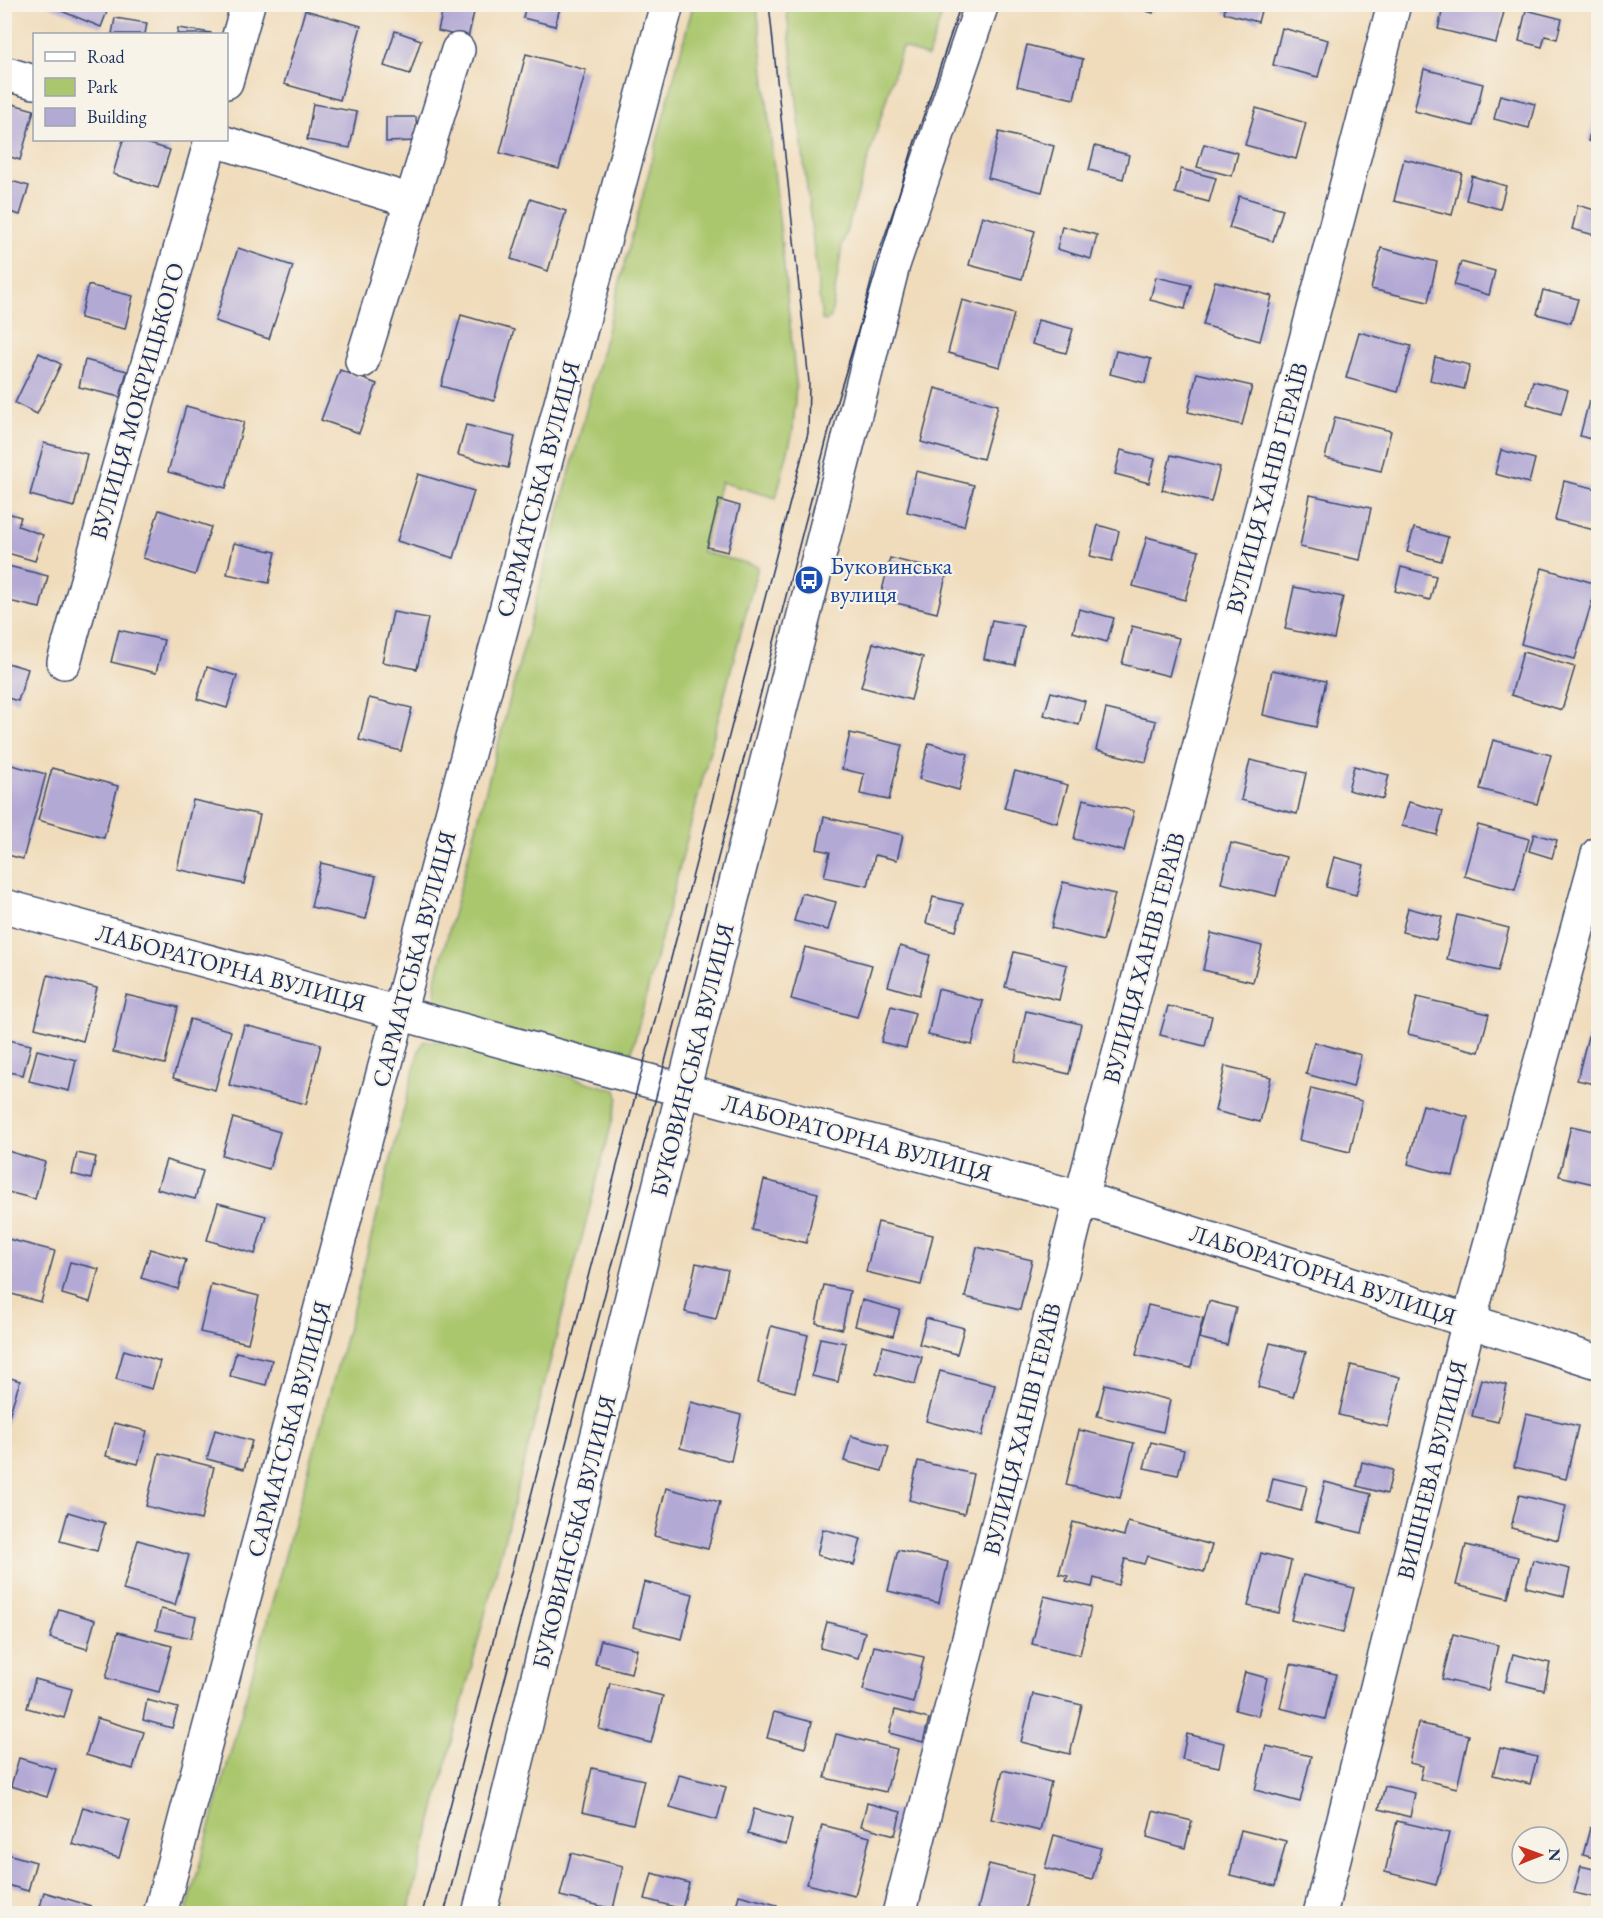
<svg xmlns="http://www.w3.org/2000/svg" width="1603" height="1918" viewBox="0 0 1603 1918" font-family="'EB Garamond',serif">
  <style>
    .green { fill: #abc76e; stroke: #637b66; stroke-width: 1.5 }
    .building { fill: #b3a9d5 }
    .lines { fill: none; stroke-linecap: round; stroke-linejoin: round }
    .minor-casing { stroke: #3b496c; stroke-width: 36 }
    .minor { stroke: #fff; stroke-width: 33 }
    .tram { stroke: #1b2f5e; stroke-width: 1.5 }
    .labels { text-anchor: middle; stroke-width: 4.5; stroke-linejoin: round; paint-order: stroke }
    .street-label { font-size: 24px; fill: #1b2f5e; stroke: #f7f3e8 }
    .transit-label { font-size: 24px; fill: #164399; stroke: #f7f3e8; text-anchor: start }
  </style>
  <rect width="100%" height="100%" fill="#f7f3e8"/>
  <filter id="ink" filterUnits="userSpaceOnUse"><feTurbulence type="fractalNoise" baseFrequency=".0167" numOctaves="2"/><feDisplacementMap in="SourceGraphic" scale="12" xChannelSelector="R" yChannelSelector="G"/><feConvolveMatrix kernelMatrix="1 2 1 2 8 2 1 2 1" color-interpolation-filters="sRGB"/></filter>
  <filter id="wash" filterUnits="userSpaceOnUse"><feTurbulence type="fractalNoise" baseFrequency=".008" numOctaves="4" result="noise"/><feDisplacementMap in="SourceGraphic" scale="24" xChannelSelector="R" yChannelSelector="G"/><feGaussianBlur stdDeviation="1.35" result="paint"/><feColorMatrix in="noise" values="0 0 0 0 0 0 0 0 0 0 0 0 0 0 0 0 0 1.4 0 .05"/><feComposite in="paint" operator="in"/></filter>
  <g filter="url(#wash)">
    <rect width="100%" height="100%" fill="#f0dcbb"/>
    <g class="green">
      <polygon points="693,5 757,5 796,383 793,431 776,498 721,482 702,552 758,566 631,1054 624,1061 449,1015 436,1001 435,983"/>
      <polygon points="786,5 945,5 928,57 902,47 842,246 831,317 826,321 822,320"/>
      <polygon points="424,1041 441,1041 616,1090 618,1098 408,1913 186,1914 350,1320 419,1050"/>
    </g>
    <g id="blocks">
      <g class="building">
        <polygon points="44,4 110,4 101,27"/>
        <polygon points="444,4 476,4 468,38 438,31"/>
        <polygon points="526,4 561,4 555,26 523,18"/>
        <polygon points="1123,4 1155,4 1153,13"/>
        <polygon points="1226,4 1263,4 1258,22 1224,13"/>
        <polygon points="1444,4 1506,4 1496,43 1438,29"/>
        <polygon points="305,10 361,26 340,100 284,84"/>
        <polygon points="1526,10 1562,19 1557,39 1545,36 1542,47 1519,41"/>
        <polygon points="115,18 147,23 145,34 112,34"/>
        <polygon points="178,28 211,33 211,34 177,34"/>
        <polygon points="1282,28 1328,40 1318,77 1273,65"/>
        <polygon points="395,31 421,40 410,74 384,66"/>
        <polygon points="1027,45 1083,59 1074,99 1017,86"/>
        <polygon points="526,54 586,70 559,169 500,153"/>
        <polygon points="1424,69 1483,84 1473,126 1414,111"/>
        <polygon points="1500,95 1535,104 1529,128 1494,119"/>
        <polygon points="9,103 34,110 20,160 4,155 4,118"/>
        <polygon points="313,104 357,112 350,148 307,140"/>
        <polygon points="1256,108 1306,123 1296,159 1245,145"/>
        <polygon points="386,117 416,117 417,141 386,142"/>
        <polygon points="1594,117 1598,118 1598,144 1588,141"/>
        <polygon points="999,132 1054,146 1042,192 988,178"/>
        <polygon points="123,140 136,140 170,150 158,188 113,174"/>
        <polygon points="1204,144 1238,153 1232,176 1197,167"/>
        <polygon points="1095,146 1129,155 1123,179 1089,170"/>
        <polygon points="1404,159 1462,173 1452,215 1394,201"/>
        <polygon points="1181,169 1216,178 1209,202 1175,193"/>
        <polygon points="1472,176 1506,186 1500,209 1466,200"/>
        <polygon points="4,179 29,186 20,215 4,210"/>
        <polygon points="1239,196 1283,209 1273,241 1229,228"/>
        <polygon points="530,199 566,211 548,271 511,259"/>
        <polygon points="1578,205 1598,211 1598,236 1572,229"/>
        <polygon points="982,216 1035,231 1022,279 969,265"/>
        <polygon points="1062,226 1097,235 1091,259 1057,249"/>
        <polygon points="238,248 293,266 269,339 215,321"/>
        <polygon points="1381,248 1437,262 1428,302 1371,289"/>
        <polygon points="1461,262 1495,271 1489,295 1454,285"/>
        <polygon points="1156,277 1191,285 1185,309 1150,300"/>
        <polygon points="1215,281 1272,296 1260,341 1203,325"/>
        <polygon points="88,285 133,296 125,329 80,318"/>
        <polygon points="1543,290 1578,299 1571,323 1537,314"/>
        <polygon points="962,300 1014,314 1000,367 948,353"/>
        <polygon points="461,315 514,330 494,401 441,386"/>
        <polygon points="1038,320 1073,329 1066,353 1032,344"/>
        <polygon points="1359,332 1411,346 1398,392 1346,378"/>
        <polygon points="1116,351 1151,359 1145,383 1110,374"/>
        <polygon points="39,353 61,364 37,414 15,403"/>
        <polygon points="1435,357 1470,365 1464,389 1430,380"/>
        <polygon points="85,360 127,371 120,397 79,387"/>
        <polygon points="340,370 377,384 359,433 321,420"/>
        <polygon points="1197,373 1252,386 1242,425 1188,412"/>
        <polygon points="1533,381 1568,390 1561,414 1527,404"/>
        <polygon points="935,388 998,405 983,459 921,442"/>
        <polygon points="1589,401 1598,403 1598,441 1580,436"/>
        <polygon points="186,406 244,422 226,488 168,472"/>
        <polygon points="1335,417 1391,431 1381,471 1325,458"/>
        <polygon points="466,425 515,437 508,468 458,455"/>
        <polygon points="44,443 87,454 74,507 30,495"/>
        <polygon points="1121,450 1155,459 1149,483 1115,474"/>
        <polygon points="1501,450 1535,459 1529,483 1495,474"/>
        <polygon points="1171,455 1220,467 1211,502 1162,490"/>
        <polygon points="916,471 974,485 964,526 907,512"/>
        <polygon points="418,474 474,491 454,558 397,541"/>
        <polygon points="1564,481 1598,489 1598,531 1555,520"/>
        <polygon points="1310,495 1371,508 1360,560 1300,547"/>
        <polygon points="719,500 740,506 728,552 707,547"/>
        <polygon points="159,510 211,527 195,575 143,558"/>
        <polygon points="4,512 21,517 18,526 43,535 35,561 4,552"/>
        <polygon points="1098,525 1119,531 1112,561 1090,556"/>
        <polygon points="1414,528 1448,537 1441,561 1407,552"/>
        <polygon points="1147,537 1199,551 1185,600 1133,586"/>
        <polygon points="234,543 276,552 269,583 227,574"/>
        <polygon points="890,558 947,572 937,613 880,599"/>
        <polygon points="4,565 48,576 40,608 4,600"/>
        <polygon points="1401,567 1436,576 1430,600 1395,591"/>
        <polygon points="1542,568 1597,584 1575,659 1521,644"/>
        <polygon points="1294,587 1343,597 1334,639 1285,629"/>
        <polygon points="1079,609 1114,618 1107,642 1073,632"/>
        <polygon points="393,612 428,618 417,669 382,662"/>
        <polygon points="992,620 1023,626 1015,665 984,659"/>
        <polygon points="1132,626 1179,638 1169,676 1122,664"/>
        <polygon points="119,630 164,640 156,673 111,662"/>
        <polygon points="873,643 923,657 911,700 861,687"/>
        <polygon points="1523,652 1575,667 1562,710 1511,695"/>
        <polygon points="4,662 28,669 18,701 4,697"/>
        <polygon points="207,667 237,676 227,708 197,699"/>
        <polygon points="1272,670 1326,681 1316,727 1263,715"/>
        <polygon points="1051,692 1085,701 1079,725 1044,715"/>
        <polygon points="369,698 412,708 401,751 359,740"/>
        <polygon points="1106,709 1156,721 1146,762 1096,750"/>
        <polygon points="850,733 902,745 889,800 860,794 864,774 842,769"/>
        <polygon points="1493,740 1551,755 1537,804 1480,789"/>
        <polygon points="929,743 968,754 959,790 919,779"/>
        <polygon points="1250,760 1306,773 1297,814 1241,800"/>
        <polygon points="4,763 46,774 23,859 4,854"/>
        <polygon points="1354,766 1389,775 1383,799 1348,790"/>
        <polygon points="52,768 118,786 104,838 38,820"/>
        <polygon points="1015,771 1068,785 1057,823 1004,808"/>
        <polygon points="1083,799 1134,811 1124,851 1074,839"/>
        <polygon points="193,800 260,815 244,884 177,869"/>
        <polygon points="1409,802 1443,811 1437,835 1402,826"/>
        <polygon points="824,817 903,835 897,860 875,855 868,886 824,877 830,852 817,849"/>
        <polygon points="1478,825 1529,839 1515,890 1464,876"/>
        <polygon points="1534,834 1557,840 1552,858 1529,851"/>
        <polygon points="1231,843 1286,857 1276,896 1221,883"/>
        <polygon points="1334,857 1364,865 1356,895 1326,887"/>
        <polygon points="321,863 376,876 366,919 311,907"/>
        <polygon points="1063,882 1115,894 1103,941 1051,928"/>
        <polygon points="802,893 836,902 828,930 794,921"/>
        <polygon points="933,897 963,904 956,931 926,923"/>
        <polygon points="1408,908 1442,917 1436,940 1402,932"/>
        <polygon points="1457,915 1509,928 1498,971 1447,959"/>
        <polygon points="1211,933 1262,946 1253,982 1203,970"/>
        <polygon points="900,946 930,955 919,995 888,986"/>
        <polygon points="805,947 872,965 857,1017 791,999"/>
        <polygon points="1014,952 1067,965 1059,1000 1005,987"/>
        <polygon points="48,975 97,988 83,1041 35,1028"/>
        <polygon points="938,989 983,1001 972,1045 928,1035"/>
        <polygon points="126,995 178,1007 165,1064 113,1052"/>
        <polygon points="1417,997 1489,1014 1479,1052 1408,1034"/>
        <polygon points="891,1006 915,1013 906,1048 881,1042"/>
        <polygon points="1168,1006 1212,1016 1205,1046 1160,1035"/>
        <polygon points="1026,1011 1081,1024 1069,1074 1015,1061"/>
        <polygon points="190,1019 231,1031 215,1090 173,1078"/>
        <polygon points="244,1025 321,1044 306,1104 229,1085"/>
        <polygon points="1588,1036 1598,1038 1598,1085 1577,1080"/>
        <polygon points="4,1039 31,1045 23,1075 4,1071"/>
        <polygon points="1314,1042 1361,1055 1353,1087 1306,1074"/>
        <polygon points="37,1050 76,1060 69,1091 29,1081"/>
        <polygon points="1225,1066 1271,1077 1260,1122 1215,1111"/>
        <polygon points="1311,1088 1362,1101 1350,1152 1299,1140"/>
        <polygon points="1423,1105 1468,1117 1453,1176 1408,1164"/>
        <polygon points="233,1118 280,1132 269,1169 222,1155"/>
        <polygon points="1571,1126 1598,1132 1598,1185 1559,1176"/>
        <polygon points="4,1150 45,1162 35,1199 4,1191"/>
        <polygon points="77,1153 96,1157 91,1179 72,1174"/>
        <polygon points="166,1160 203,1171 195,1199 157,1189"/>
        <polygon points="764,1180 818,1193 806,1243 752,1230"/>
        <polygon points="218,1203 266,1216 255,1254 207,1240"/>
        <polygon points="878,1222 933,1235 921,1285 866,1272"/>
        <polygon points="4,1238 55,1251 41,1302 4,1292"/>
        <polygon points="977,1247 1032,1260 1020,1310 965,1297"/>
        <polygon points="150,1249 186,1260 178,1289 141,1278"/>
        <polygon points="70,1262 99,1269 90,1302 62,1294"/>
        <polygon points="696,1263 728,1270 716,1319 685,1312"/>
        <polygon points="211,1284 259,1296 248,1343 200,1332"/>
        <polygon points="824,1285 850,1291 842,1329 816,1323"/>
        <polygon points="862,1300 900,1310 893,1336 855,1326"/>
        <polygon points="1209,1301 1236,1308 1227,1345 1199,1338"/>
        <polygon points="1148,1305 1203,1318 1191,1368 1136,1355"/>
        <polygon points="926,1318 964,1328 957,1354 919,1344"/>
        <polygon points="771,1326 808,1335 795,1392 758,1383"/>
        <polygon points="820,1338 846,1343 838,1382 812,1376"/>
        <polygon points="1270,1343 1306,1352 1293,1397 1258,1387"/>
        <polygon points="883,1346 922,1357 915,1384 876,1373"/>
        <polygon points="124,1350 160,1361 152,1389 116,1379"/>
        <polygon points="236,1352 272,1360 266,1385 230,1376"/>
        <polygon points="1351,1365 1400,1377 1388,1427 1339,1415"/>
        <polygon points="940,1371 995,1385 982,1436 926,1421"/>
        <polygon points="4,1376 20,1381 5,1428 4,1428"/>
        <polygon points="1481,1379 1507,1385 1498,1422 1472,1416"/>
        <polygon points="1105,1384 1170,1400 1163,1432 1097,1416"/>
        <polygon points="691,1402 741,1415 731,1461 680,1448"/>
        <polygon points="1526,1414 1578,1426 1566,1479 1514,1467"/>
        <polygon points="114,1423 147,1431 138,1464 106,1456"/>
        <polygon points="215,1430 252,1441 244,1469 207,1459"/>
        <polygon points="1079,1430 1134,1443 1120,1498 1066,1485"/>
        <polygon points="851,1436 889,1446 882,1471 844,1461"/>
        <polygon points="1151,1442 1184,1450 1178,1475 1144,1468"/>
        <polygon points="159,1453 214,1467 201,1520 146,1506"/>
        <polygon points="918,1461 973,1474 964,1514 909,1500"/>
        <polygon points="1362,1462 1393,1470 1387,1494 1357,1486"/>
        <polygon points="1273,1478 1307,1486 1301,1511 1268,1502"/>
        <polygon points="1325,1482 1371,1494 1362,1533 1315,1522"/>
        <polygon points="666,1488 720,1502 708,1549 654,1536"/>
        <polygon points="1519,1495 1566,1506 1558,1540 1511,1528"/>
        <polygon points="68,1512 105,1523 97,1551 60,1541"/>
        <polygon points="1073,1522 1124,1536 1128,1522 1212,1545 1204,1572 1147,1556 1144,1564 1125,1559 1118,1585 1094,1578 1092,1587 1066,1581 1068,1576 1059,1574"/>
        <polygon points="823,1529 861,1539 854,1565 817,1555"/>
        <polygon points="138,1540 189,1555 175,1605 123,1590"/>
        <polygon points="1466,1545 1518,1557 1508,1598 1456,1585"/>
        <polygon points="898,1550 948,1562 939,1603 888,1591"/>
        <polygon points="1261,1553 1291,1561 1279,1613 1248,1606"/>
        <polygon points="1533,1560 1570,1569 1564,1596 1526,1587"/>
        <polygon points="1303,1575 1354,1588 1343,1633 1291,1620"/>
        <polygon points="644,1582 693,1594 682,1639 633,1627"/>
        <polygon points="1044,1596 1091,1607 1080,1655 1032,1644"/>
        <polygon points="59,1609 95,1620 87,1649 50,1638"/>
        <polygon points="161,1609 196,1617 191,1638 156,1630"/>
        <polygon points="827,1622 865,1632 858,1658 820,1648"/>
        <polygon points="118,1632 172,1646 159,1692 106,1678"/>
        <polygon points="1453,1634 1498,1645 1488,1690 1442,1679"/>
        <polygon points="601,1640 637,1649 631,1673 595,1664"/>
        <polygon points="874,1646 924,1657 913,1703 863,1690"/>
        <polygon points="1513,1654 1550,1663 1544,1690 1506,1681"/>
        <polygon points="1291,1664 1336,1674 1325,1719 1280,1708"/>
        <polygon points="1245,1672 1267,1678 1258,1716 1235,1710"/>
        <polygon points="35,1679 72,1689 64,1718 27,1708"/>
        <polygon points="610,1683 663,1696 651,1743 599,1729"/>
        <polygon points="1033,1694 1082,1705 1070,1754 1021,1742"/>
        <polygon points="147,1700 178,1708 172,1728 143,1720"/>
        <polygon points="895,1710 929,1719 923,1742 889,1733"/>
        <polygon points="774,1712 812,1722 805,1748 767,1738"/>
        <polygon points="97,1718 144,1732 133,1769 86,1755"/>
        <polygon points="1418,1723 1469,1735 1457,1788 1420,1779 1423,1766 1409,1763"/>
        <polygon points="836,1734 897,1749 886,1792 825,1778"/>
        <polygon points="1187,1734 1224,1743 1219,1767 1182,1759"/>
        <polygon points="1266,1746 1311,1756 1300,1802 1255,1790"/>
        <polygon points="1500,1748 1537,1757 1530,1784 1493,1775"/>
        <polygon points="19,1758 56,1769 47,1797 11,1786"/>
        <polygon points="592,1768 644,1780 633,1824 582,1812"/>
        <polygon points="1003,1770 1051,1782 1040,1831 991,1819"/>
        <polygon points="679,1775 726,1787 717,1820 670,1807"/>
        <polygon points="1385,1786 1415,1793 1410,1817 1379,1809"/>
        <polygon points="867,1803 901,1812 895,1835 861,1826"/>
        <polygon points="83,1807 130,1821 119,1858 72,1844"/>
        <polygon points="754,1809 792,1819 786,1845 748,1834"/>
        <polygon points="1153,1811 1192,1821 1185,1848 1147,1837"/>
        <polygon points="1397,1821 1449,1833 1436,1885 1385,1872"/>
        <polygon points="822,1825 870,1837 855,1896 807,1884"/>
        <polygon points="1590,1828 1598,1830 1598,1859 1583,1855"/>
        <polygon points="1241,1830 1286,1841 1275,1886 1230,1875"/>
        <polygon points="1054,1835 1101,1848 1092,1880 1045,1868"/>
        <polygon points="4,1853 36,1862 28,1891 4,1884"/>
        <polygon points="571,1853 623,1866 613,1909 560,1896"/>
        <polygon points="989,1864 1033,1875 1024,1914 996,1914 978,1909"/>
        <polygon points="1581,1866 1598,1870 1598,1898 1574,1893"/>
        <polygon points="652,1873 689,1883 682,1909 645,1899"/>
        <polygon points="44,1892 91,1906 89,1914 38,1914"/>
        <polygon points="739,1895 777,1905 775,1914 734,1914"/>
      </g>
    </g>
  </g>
  <g filter="url(#ink)">
    <use href="#blocks" fill-opacity="0" stroke="#3b496c" stroke-width="1.5"/>
    <g class="lines">
      <g class="minor-casing">
        <g id="minor">
          <polyline points="4,73 34,82"/>
          <polyline points="226,82 248,4"/>
          <polyline points="215,140 411,201"/>
          <polyline points="362,361 458,50"/>
          <polyline points="64,662 211,140"/>
          <polyline points="4,906 1081,1198 1598,1362"/>
          <polyline points="160,1914 667,4"/>
          <polyline points="479,1914 683,1091 893,265 982,4"/>
          <polyline points="899,1914 1081,1198 1394,4"/>
          <polyline points="1320,1914 1469,1321 1598,854"/>
        </g>
      </g>
      <use href="#minor" class="minor"/>
      <g class="tram">
        <polyline points="422,1914 808,433 809,382 769,4"/>
        <polyline points="444,1914 834,411 914,144 961,4"/>
      </g>
    </g>
  </g>
  <defs>
    <g id="bus-disc" transform="scale(1.5)"><circle r="9.5" fill="#1a4fb4" stroke="#f7f3e8"/><path d="M-5-6H5V4H4V6H2V4H-2V6H-4V4H-5ZM-3.5-4V0h7V-4ZM-3.5 1.2v1.5H-2V1.2ZM2 1.2v1.5H3.5V1.2Z" fill="#fff"/></g>
  </defs>
  <g fill-rule="evenodd">
    <use href="#bus-disc" x="809" y="580"/>
  </g>
  <g class="labels">
    <g class="street-label">
      <text transform="translate(137 401) rotate(-74)" y="8">ВУЛИЦЯ МОКРИЦЬКОГО</text>
      <text transform="translate(1267 488) rotate(-75)" y="8">ВУЛИЦЯ ХАНІВ ҐЕРАЇВ</text>
      <text transform="translate(538 489) rotate(-75)" y="8">САРМАТСЬКА ВУЛИЦЯ</text>
      <text transform="translate(1144 958) rotate(-75)" y="8">ВУЛИЦЯ ХАНІВ ҐЕРАЇВ</text>
      <text transform="translate(414 959) rotate(-75)" y="8">САРМАТСЬКА ВУЛИЦЯ</text>
      <text transform="translate(231 968) rotate(15)" y="8">ЛАБОРАТОРНА ВУЛИЦЯ</text>
      <text transform="translate(692 1060) rotate(-76)" y="8">БУКОВИНСЬКА ВУЛИЦЯ</text>
      <text transform="translate(857 1138) rotate(15)" y="8">ЛАБОРАТОРНА ВУЛИЦЯ</text>
      <text transform="translate(1323 1275) rotate(18)" y="8">ЛАБОРАТОРНА ВУЛИЦЯ</text>
      <text transform="translate(289 1429) rotate(-75)" y="8">САРМАТСЬКА ВУЛИЦЯ</text>
      <text transform="translate(1022 1429) rotate(-76)" y="8">ВУЛИЦЯ ХАНІВ ҐЕРАЇВ</text>
      <text transform="translate(1432 1470) rotate(-76)" y="8">ВИШНЕВА ВУЛИЦЯ</text>
      <text transform="translate(574 1532) rotate(-76)" y="8">БУКОВИНСЬКА ВУЛИЦЯ</text>
    </g>
    <g class="transit-label">
      <text x="830" y="574">Буковинська<tspan x="830" dy="28">вулиця</tspan></text>
    </g>
  </g>
  <rect width="1603" height="1918" fill="none" stroke="#f7f3e8" stroke-width="24"/>
  <rect x="33" y="33" width="195" height="108" fill="#f7f3e8" stroke="#9fa5b1" stroke-width="1.5"/>
  <rect x="45" y="52" width="30" height="9" fill="#ffffff" stroke="#9fa5b1" stroke-width="1.5"/>
  <text x="87" y="63" font-size="18" fill="#1b2f5e">Road</text>
  <rect x="45" y="78" width="30" height="18" fill="#abc76e" stroke="#9fa5b1" stroke-width="1.5"/>
  <text x="87" y="93" font-size="18" fill="#1b2f5e">Park</text>
  <rect x="45" y="108" width="30" height="18" fill="#b3a9d5" stroke="#9fa5b1" stroke-width="1.5"/>
  <text x="87" y="123" font-size="18" fill="#1b2f5e">Building</text>
  <g transform="translate(1540 1855) rotate(89)"><circle r="28" fill="#f7f3e8" stroke="#9fa5b1" stroke-width="1.5"/>
  <path d="M0-4.5L10 22L0 15L-10 22Z" fill="#c8321e"/>
  <text y="-9" font-size="16" font-weight="bold" text-anchor="middle" fill="#1b2f5e">N</text>
  </g>
</svg>
